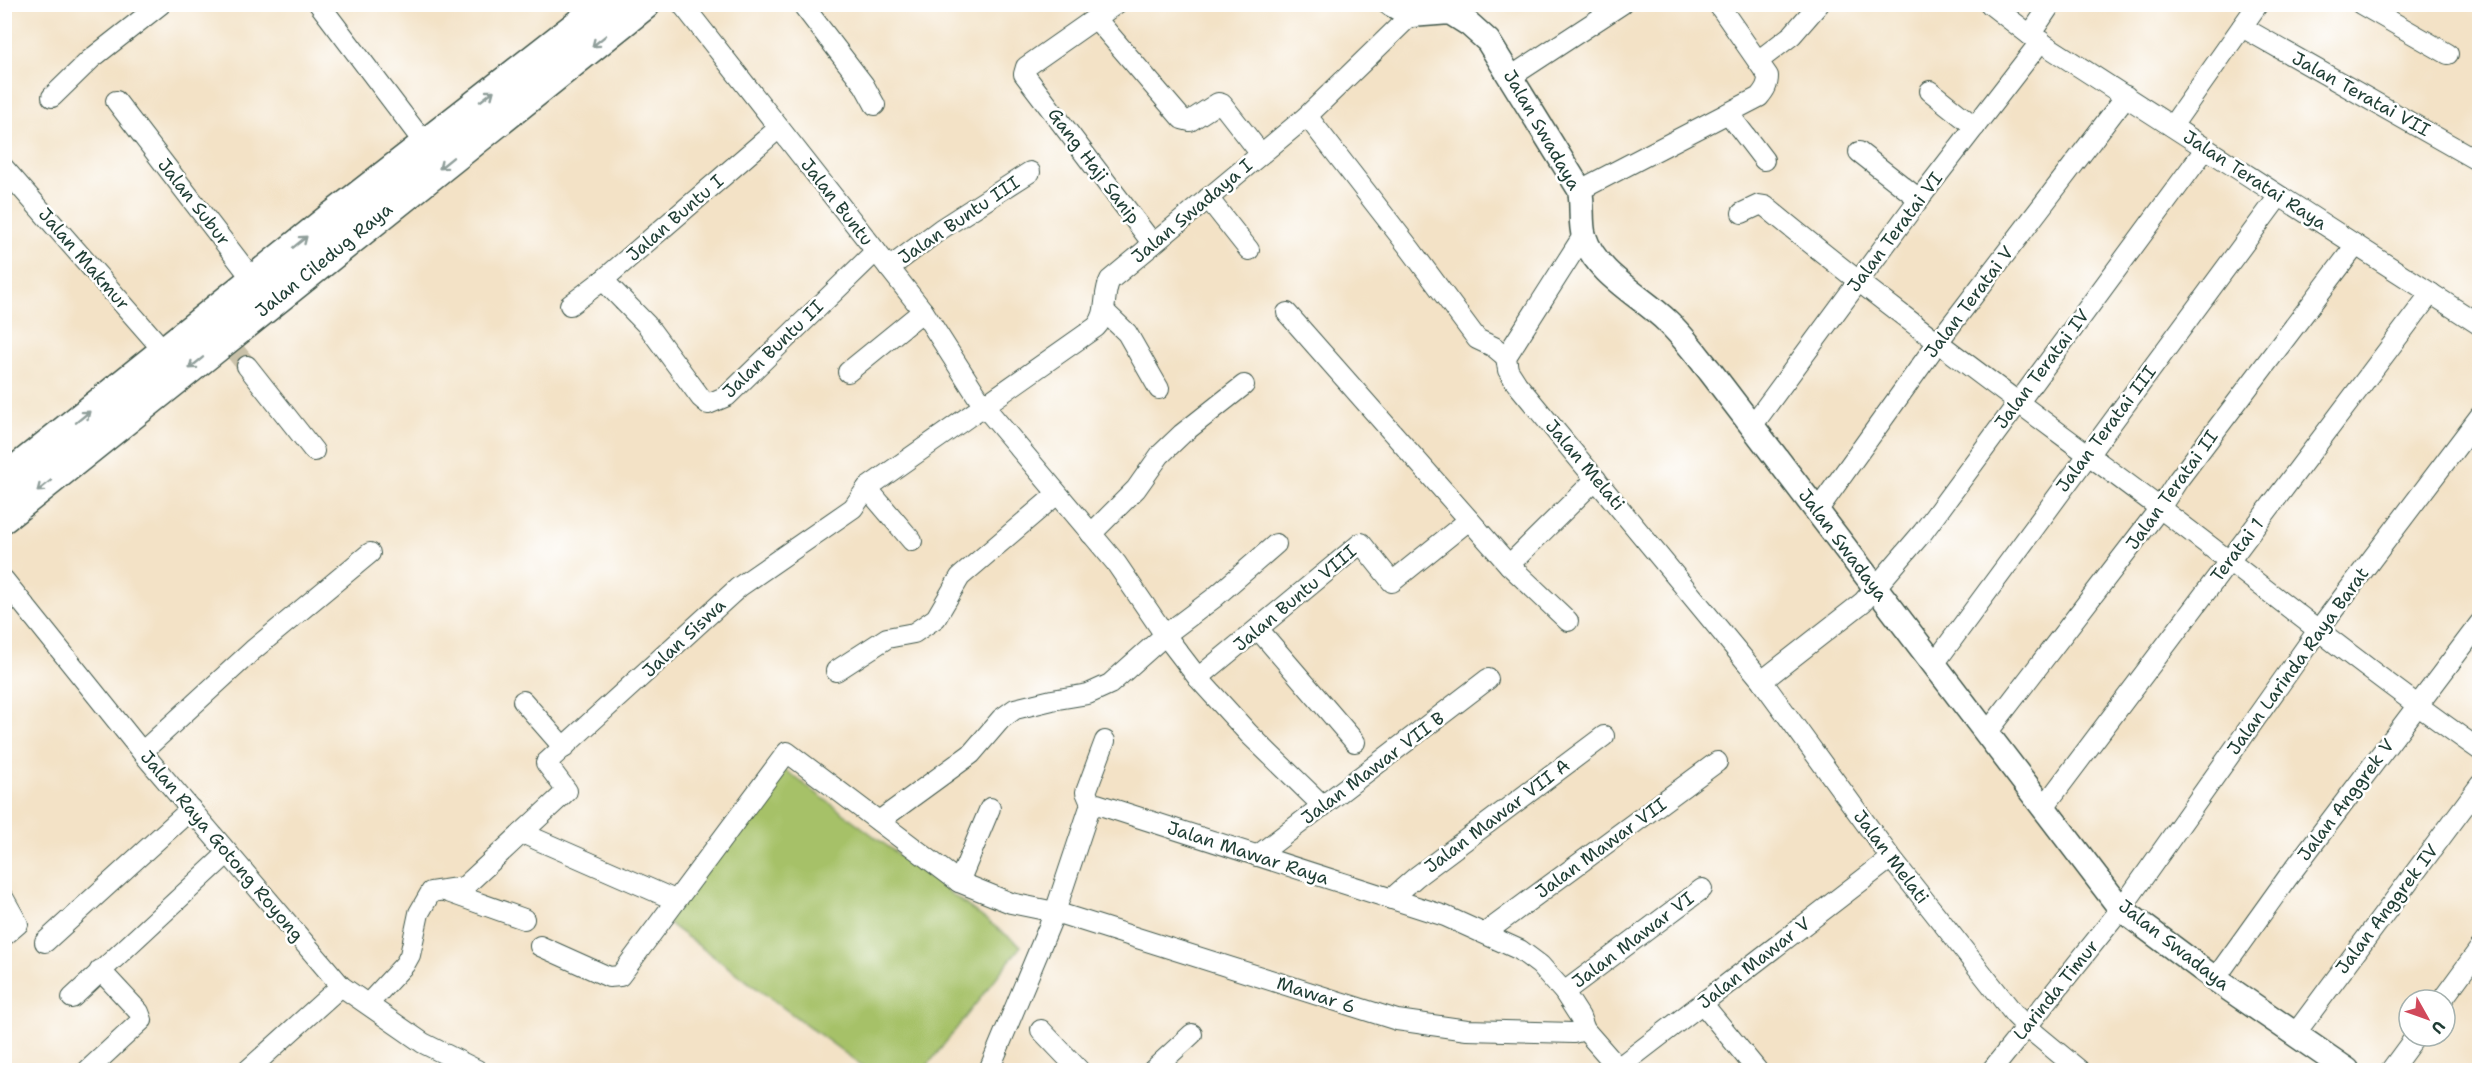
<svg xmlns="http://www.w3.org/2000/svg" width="2484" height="1075" viewBox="0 0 2484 1075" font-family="'Shantell Sans',sans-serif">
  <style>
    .green { fill: #a6c168; stroke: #627f4e; stroke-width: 1.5 }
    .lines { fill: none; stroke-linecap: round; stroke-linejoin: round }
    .minor-tunnel { stroke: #c9c1a9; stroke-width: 20; stroke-dasharray: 20 10; stroke-linecap: butt }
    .minor-casing { stroke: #3f564a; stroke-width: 22 }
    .tertiary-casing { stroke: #3f564a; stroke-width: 27 }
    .primary-casing { stroke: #3f564a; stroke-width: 33 }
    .minor { stroke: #fff; stroke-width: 20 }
    .tertiary { stroke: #fff; stroke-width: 24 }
    .primary { stroke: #fff; stroke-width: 30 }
    .oneway { stroke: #8f9e9a }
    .labels { text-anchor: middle; stroke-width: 5; stroke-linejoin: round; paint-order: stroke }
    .street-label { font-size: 18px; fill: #1f3d34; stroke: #fff }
  </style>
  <rect width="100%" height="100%" fill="#fff"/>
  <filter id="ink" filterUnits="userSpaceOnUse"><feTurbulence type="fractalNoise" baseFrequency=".0167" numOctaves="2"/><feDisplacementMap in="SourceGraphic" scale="12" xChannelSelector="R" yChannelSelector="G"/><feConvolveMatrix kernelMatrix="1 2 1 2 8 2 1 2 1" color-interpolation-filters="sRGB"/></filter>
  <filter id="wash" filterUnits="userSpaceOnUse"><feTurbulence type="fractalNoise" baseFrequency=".008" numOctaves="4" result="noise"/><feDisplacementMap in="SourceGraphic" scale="24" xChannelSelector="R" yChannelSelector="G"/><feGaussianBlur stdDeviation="1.35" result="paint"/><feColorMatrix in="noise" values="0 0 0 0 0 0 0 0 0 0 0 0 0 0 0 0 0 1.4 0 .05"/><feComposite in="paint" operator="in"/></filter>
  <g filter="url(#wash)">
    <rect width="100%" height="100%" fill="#f3e2c6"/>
    <polygon class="green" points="780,766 1021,946 924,1070 868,1070 664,920"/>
  </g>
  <g filter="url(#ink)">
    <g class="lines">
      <polyline class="minor-tunnel" points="235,351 247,366"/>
      <g class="minor-casing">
        <g id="minor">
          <polyline points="319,4 425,144"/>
          <polyline points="682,4 923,311 983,405 1116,563 1165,635 1198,678 1249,734 1323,806"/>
          <polyline points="802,4 864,85 875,105"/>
          <polyline points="1116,4 1026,67 1024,74 1153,244"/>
          <polyline points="1990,4 2030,35 2480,325"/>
          <polyline points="2361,4 2448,54"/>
          <polyline points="1097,20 1182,119 1190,121 1218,103 1222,104 1261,154"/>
          <polyline points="2242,27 2480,162"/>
          <polyline points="2030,35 2051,4"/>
          <polyline points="1758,61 1792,35 1819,4"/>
          <polyline points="1512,76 1622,4"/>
          <polyline points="1930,91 1975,127"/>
          <polyline points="52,97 91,59 161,4"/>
          <polyline points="116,101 260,289"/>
          <polyline points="1728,113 1764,160"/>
          <polyline points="1307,116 1411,250 1477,339 1494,347 1506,357"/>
          <polyline points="2172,126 2258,4"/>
          <polyline points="1859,152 1919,199"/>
          <polyline points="4,168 164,351"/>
          <path d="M1580,190l179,-93c6,-7 9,-12 9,-21l-50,-72"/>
          <polyline points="1208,198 1249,250"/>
          <path d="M1742,213l17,-8 6,1c128,106 263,203 396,303 106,80 210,165 319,241"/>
          <polyline points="1583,236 1506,357 1508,370 1517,384 1762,681 1891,858 2015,1015 2027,1027 2079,1070"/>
          <polyline points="889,268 941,229 1030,172"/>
          <polyline points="603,280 647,325 701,398 708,404 727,396 876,251"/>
          <polyline points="570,305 603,280 779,128"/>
          <polyline points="1104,311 1127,333 1159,389"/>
          <polyline points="1287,313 1509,565"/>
          <polyline points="247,366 314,451"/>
          <polyline points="848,372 923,311"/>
          <polyline points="1752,426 1919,199 2041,41"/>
          <polyline points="867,488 912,541"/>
          <polyline points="1817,511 1938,342 2126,96"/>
          <polyline points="1091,534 1136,489 1160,455 1182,434 1244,385"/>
          <polyline points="4,580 142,752 341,986 423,1043 477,1070"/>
          <polyline points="1568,621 1509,565 1596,479"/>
          <polyline points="1258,629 1355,742"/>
          <polyline points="1934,664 2279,196"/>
          <polyline points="836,671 887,638 914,633 936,618 960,577 1057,494"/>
          <polyline points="1198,678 1361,543 1392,582 1469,520"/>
          <polyline points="1762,681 1863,602 1923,532 2206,148"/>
          <polyline points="523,701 564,748"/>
          <polyline points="1987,733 2160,508 2178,480 2356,245"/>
          <polyline points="142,752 253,650 370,553"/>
          <polyline points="1092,806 1086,792 1105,741"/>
          <polyline points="2044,807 2431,293"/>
          <polyline points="879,821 971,754 1001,719 1015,709 1052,700 1088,694 1110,684 1165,635 1214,598 1276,544"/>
          <polyline points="522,833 675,900"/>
          <polyline points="1257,856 1488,679"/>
          <polyline points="959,882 990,808"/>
          <polyline points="445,891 524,919"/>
          <polyline points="4,899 18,924 4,936"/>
          <polyline points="1391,899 1416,877 1604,736"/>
          <polyline points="1485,933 1717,762"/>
          <polyline points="45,942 191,809"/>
          <polyline points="540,946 609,977 620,976 787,752 959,882 1011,903 1055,912 1397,1020 1467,1030 1573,1033 1585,1030"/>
          <polyline points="2215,979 2288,877 2480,623"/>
          <polyline points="1564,992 1702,889"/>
          <polyline points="72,998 228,853"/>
          <polyline points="2442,1000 2480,948"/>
          <polyline points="1702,1003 1757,1070"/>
          <path d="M368,1004l37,-40 5,-9 9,-42 12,-21 33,-5 103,-96 -21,-28 193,-176 114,-79 14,-20 229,-161c13,-14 6,-32 14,-47l197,-164 104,-101"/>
          <polyline points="1041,1030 1079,1070"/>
          <polyline points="2295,1034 2480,785"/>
          <polyline points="1618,1068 1891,858"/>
          <polyline points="88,1070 142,1020 139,1012 100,970"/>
          <polyline points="248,1070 341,986"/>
          <polyline points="989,1070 1055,912 1089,810 1097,804 1445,916 1520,950 1540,965 1564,992 1580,1017 1585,1030 1620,1070"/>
          <polyline points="1153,1070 1192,1034"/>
          <polyline points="1992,1070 2121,909 2319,629 2480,416"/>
          <polyline points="2391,1070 2416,1036"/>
        </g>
      </g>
      <g class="tertiary-casing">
        <path id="tertiary" d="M1391,4l20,11 39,-3 19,12 19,17 92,149c3,15 0,34 4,46 11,37 57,60 83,85 16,15 29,33 43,50l411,538 94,70 132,91"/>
      </g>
      <g class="primary-casing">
        <g id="primary">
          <polyline points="4,480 331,218 605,4"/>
          <polyline points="4,517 645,4"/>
        </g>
      </g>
      <use href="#minor" class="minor"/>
      <use href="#tertiary" class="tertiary"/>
      <use href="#primary" class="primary"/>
    </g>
    <defs><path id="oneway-shaft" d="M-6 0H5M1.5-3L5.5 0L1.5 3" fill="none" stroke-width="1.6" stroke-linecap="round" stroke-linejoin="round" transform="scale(1.5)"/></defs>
    <g class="oneway">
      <use href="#oneway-shaft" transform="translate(599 41) rotate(141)"/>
      <use href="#oneway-shaft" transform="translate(487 96) rotate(-38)"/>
      <use href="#oneway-shaft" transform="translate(446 163) rotate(141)"/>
      <use href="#oneway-shaft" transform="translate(300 242) rotate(-39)"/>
      <use href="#oneway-shaft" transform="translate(196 363) rotate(141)"/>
      <use href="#oneway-shaft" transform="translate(83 417) rotate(-39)"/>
      <use href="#oneway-shaft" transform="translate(44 486) rotate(141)"/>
    </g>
  </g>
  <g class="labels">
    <g class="street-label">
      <text transform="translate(2361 94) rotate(29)" y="6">Jalan Teratai VII</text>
      <text transform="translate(1542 130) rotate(60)" y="6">Jalan Swadaya</text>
      <text transform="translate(1094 166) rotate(53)" y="6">Gang Haji Sanip</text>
      <text transform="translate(2255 180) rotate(33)" y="6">Jalan Teratai Raya</text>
      <text transform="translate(194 202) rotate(52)" y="6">Jalan Subur</text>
      <text transform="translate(837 202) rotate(52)" y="6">Jalan Buntu</text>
      <text transform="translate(1192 211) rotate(-40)" y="6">Jalan Swadaya I</text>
      <text transform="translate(675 218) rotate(-41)" y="6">Jalan Buntu I</text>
      <text transform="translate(959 220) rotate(-34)" y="6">Jalan Buntu III</text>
      <text transform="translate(1895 232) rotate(-53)" y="6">Jalan Teratai VI</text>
      <text transform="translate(84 259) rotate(49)" y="6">Jalan Makmur</text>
      <text transform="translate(324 260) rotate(-39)" y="6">Jalan Ciledug Raya</text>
      <text transform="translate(1969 302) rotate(-53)" y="6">Jalan Teratai V</text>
      <text transform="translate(773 349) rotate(-44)" y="6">Jalan Buntu II</text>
      <text transform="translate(2042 369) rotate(-53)" y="6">Jalan Teratai IV</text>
      <text transform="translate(2106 429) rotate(-53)" y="6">Jalan Teratai III</text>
      <text transform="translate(1585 465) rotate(50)" y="6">Jalan Melati</text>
      <text transform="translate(2172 490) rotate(-54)" y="6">Jalan Teratai II</text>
      <text transform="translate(1843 545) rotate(53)" y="6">Jalan Swadaya</text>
      <text transform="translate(2237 550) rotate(-53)" y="6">Teratai 1</text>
      <text transform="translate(1295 598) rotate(-40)" y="6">Jalan Buntu VIII</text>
      <text transform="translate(684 638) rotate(-43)" y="6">Jalan Siswa</text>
      <text transform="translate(2298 661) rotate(-54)" y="6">Jalan Larinda Raya Barat</text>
      <text transform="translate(1373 768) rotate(-37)" y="6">Jalan Mawar VII B</text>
      <text transform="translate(2346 800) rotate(-53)" y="6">Jalan Anggrek V</text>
      <text transform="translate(1497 816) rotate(-37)" y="6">Jalan Mawar VII A</text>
      <text transform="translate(222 846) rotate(50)" y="6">Jalan Raya Gotong Royong</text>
      <text transform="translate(1601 848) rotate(-36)" y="6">Jalan Mawar VII</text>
      <text transform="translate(1248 853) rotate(18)" y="6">Jalan Mawar Raya</text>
      <text transform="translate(1891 857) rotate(53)" y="6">Jalan Melati</text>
      <text transform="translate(2387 909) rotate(-53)" y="6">Jalan Anggrek IV</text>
      <text transform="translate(1633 940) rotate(-37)" y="6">Jalan Mawar VI</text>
      <text transform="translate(2174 945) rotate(38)" y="6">Jalan Swadaya</text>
      <text transform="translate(1754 963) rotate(-38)" y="6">Jalan Mawar V</text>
      <text transform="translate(2056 990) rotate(-51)" y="6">Larinda Timur</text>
      <text transform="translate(1316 995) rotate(18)" y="6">Mawar 6</text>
    </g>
  </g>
  <rect width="2484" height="1075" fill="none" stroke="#fff" stroke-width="24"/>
  <g transform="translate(2427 1018) rotate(130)"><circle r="28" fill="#ffffff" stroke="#a5b1ae" stroke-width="1.5"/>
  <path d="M0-4.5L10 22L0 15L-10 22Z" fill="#d1495b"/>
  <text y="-9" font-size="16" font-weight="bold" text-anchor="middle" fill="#1f3d34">U</text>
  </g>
</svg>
